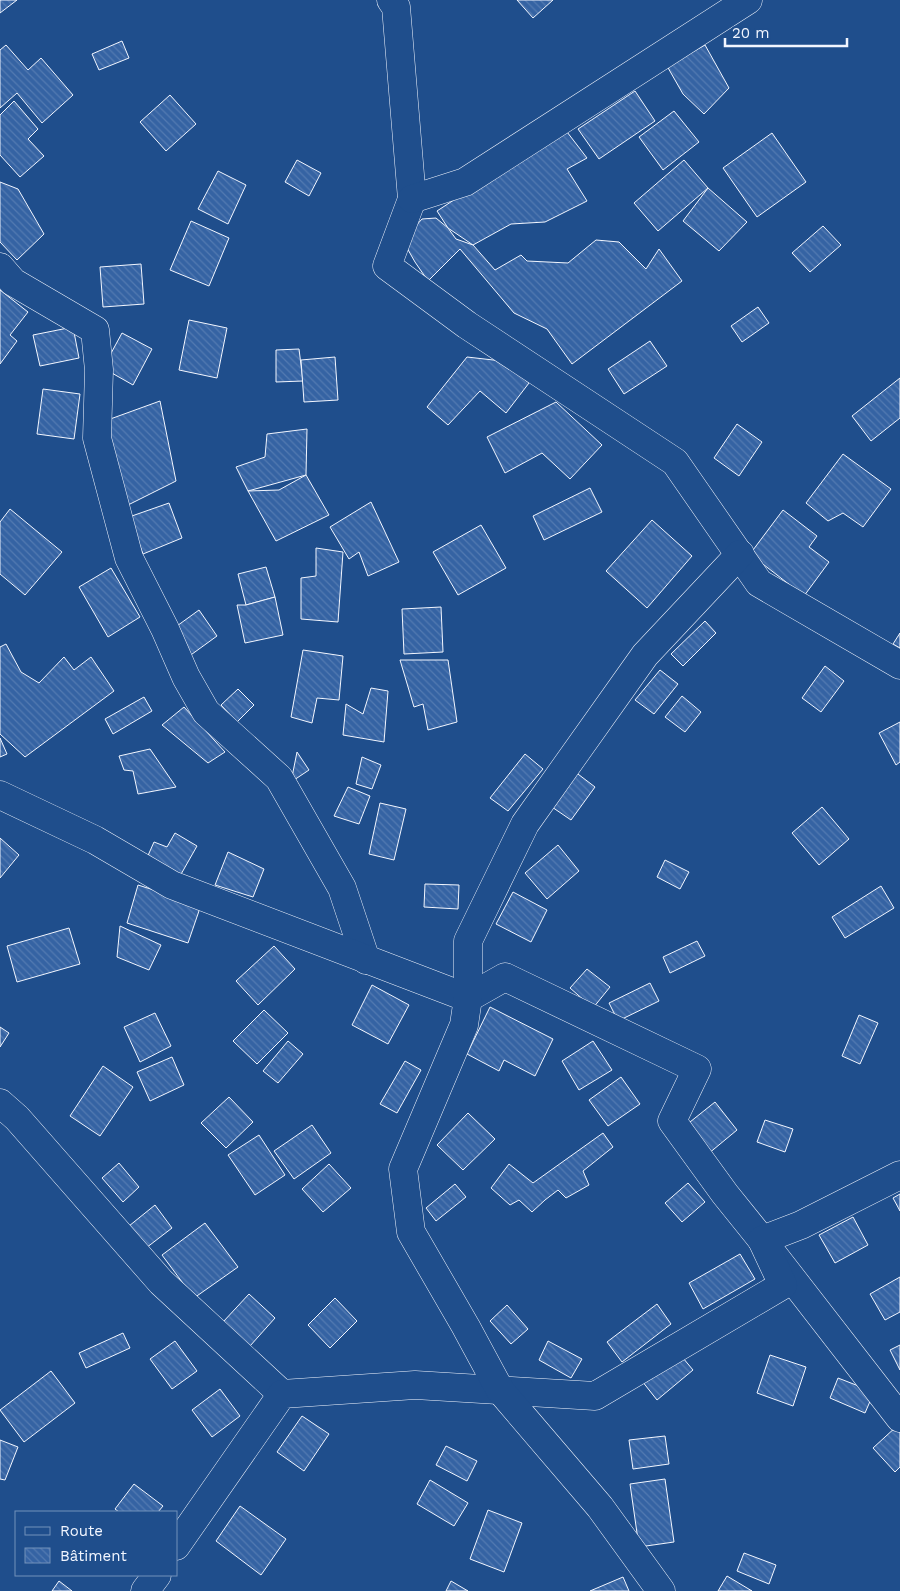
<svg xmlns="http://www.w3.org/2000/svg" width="900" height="1591" viewBox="0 0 900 1591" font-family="'Work Sans',sans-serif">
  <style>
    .building { fill: url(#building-back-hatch); stroke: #f2f6ff }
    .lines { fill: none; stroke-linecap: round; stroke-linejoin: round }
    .minor-casing { stroke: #f2f6ff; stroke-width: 29 }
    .minor { stroke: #1f4e8c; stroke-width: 28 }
  </style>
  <defs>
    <pattern id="building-back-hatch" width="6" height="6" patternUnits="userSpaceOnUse" patternTransform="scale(1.25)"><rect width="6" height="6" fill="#3563a3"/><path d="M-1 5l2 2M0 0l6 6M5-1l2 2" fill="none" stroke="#537ab1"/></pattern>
  </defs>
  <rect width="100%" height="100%" fill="#1f4e8c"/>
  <g class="building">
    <polygon points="0,0 17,0 0,13"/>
    <polygon points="517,0 553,0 533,18"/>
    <polygon points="122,41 129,58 99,70 92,54"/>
    <polygon points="6,45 28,70 41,58 73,95 42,123 17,93 0,108 0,50"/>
    <polygon points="705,45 729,88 704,114 683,94 667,66"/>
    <polygon points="635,91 655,121 599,159 578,129"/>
    <polygon points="170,95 196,124 166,151 140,122"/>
    <polygon points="14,101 38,129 28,139 44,156 20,177 0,155 0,115"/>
    <polygon points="674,111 699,142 663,170 639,137"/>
    <polygon points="564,128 587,158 567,169 587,201 545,222 511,224 473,245 448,228 437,211"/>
    <polygon points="772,133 806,182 757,217 723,168"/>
    <polygon points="297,160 321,173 309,196 285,182"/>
    <polygon points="684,160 708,188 658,231 634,203"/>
    <polygon points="218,171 246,185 228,224 198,209"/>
    <polygon points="0,182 18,189 44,234 17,260 0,242"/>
    <polygon points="708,188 747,222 719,251 683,221"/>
    <polygon points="436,218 448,228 456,239 473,245 495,270 521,255 527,261 568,263 596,240 619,242 646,269 659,249 682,281 572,364 547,329 514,313 460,249 428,281 415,262 407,248 413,229 422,219"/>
    <polygon points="191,221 229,238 209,286 170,270"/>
    <polygon points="823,226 841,245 810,272 792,253"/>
    <polygon points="141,264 144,304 103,307 100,267"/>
    <polygon points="0,290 28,312 10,335 17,341 0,364"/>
    <polygon points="758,307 769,323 742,342 731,326"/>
    <polygon points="189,320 227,328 217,378 179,370"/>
    <polygon points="73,327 79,358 40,366 33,335"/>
    <polygon points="122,333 152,349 133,385 103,368"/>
    <polygon points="650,341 667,366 624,394 608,369"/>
    <polygon points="299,349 303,381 276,382 276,350"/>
    <polygon points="335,357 338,400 304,402 301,360"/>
    <polygon points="467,357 502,361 529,383 506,413 480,391 448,425 427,407"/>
    <polygon points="900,378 900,418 871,441 852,416"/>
    <polygon points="43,389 80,394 74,439 37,434"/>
    <polygon points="160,401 176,481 128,505 102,422"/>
    <polygon points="556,402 602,445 570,479 542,453 505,473 487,437"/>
    <polygon points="737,424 762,442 739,476 714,458"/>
    <polygon points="307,429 306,475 248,491 236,467 265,457 267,434"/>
    <polygon points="843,454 891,489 863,527 843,513 828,521 806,503"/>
    <polygon points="306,475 329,515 276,541 248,491 279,490"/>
    <polygon points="590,488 602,512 544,540 533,516"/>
    <polygon points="371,502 399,562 368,576 359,552 349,559 330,527"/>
    <polygon points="169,503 182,538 143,554 129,517"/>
    <polygon points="10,509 62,552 25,595 0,574 0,522"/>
    <polygon points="783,510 817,536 809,547 829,562 804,596 750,554"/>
    <polygon points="652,520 692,556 647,608 606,571"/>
    <polygon points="481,525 506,568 458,595 433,552"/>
    <polygon points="316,548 343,552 338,622 301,619 301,578 316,576"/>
    <polygon points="266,567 275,597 246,605 238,574"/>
    <polygon points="111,568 140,617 108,637 79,587"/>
    <polygon points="275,597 283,635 245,643 237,605 246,605"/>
    <polygon points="441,607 443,652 404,654 402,609"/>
    <polygon points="199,610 217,636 188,657 170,631"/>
    <polygon points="705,621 716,633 683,666 671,654"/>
    <polygon points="900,633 900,648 893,644"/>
    <polygon points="6,644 21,672 39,683 64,657 74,670 91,657 114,691 25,757 0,734 0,647"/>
    <polygon points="303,650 343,656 339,700 317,698 312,723 291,717"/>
    <polygon points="400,660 448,660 457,722 428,730 423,704 414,707"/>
    <polygon points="825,666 844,681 821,712 802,698"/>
    <polygon points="660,670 678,684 654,714 635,700"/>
    <polygon points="371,688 388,691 384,742 343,735 346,704 363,714"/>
    <polygon points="238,689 254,705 237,722 221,705"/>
    <polygon points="682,696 701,712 685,732 665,717"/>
    <polygon points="144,697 152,711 113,734 105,719"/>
    <polygon points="184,707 225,752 208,763 162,725"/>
    <polygon points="900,722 900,762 896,765 879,733"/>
    <polygon points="0,738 7,754 0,757"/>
    <polygon points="150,749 176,787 138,794 133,771 124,770 119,756"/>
    <polygon points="297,752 309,770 291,782"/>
    <polygon points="525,754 543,769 508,811 490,798"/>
    <polygon points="362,757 381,765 372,789 356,784"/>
    <polygon points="574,771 595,787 571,820 549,805"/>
    <polygon points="348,787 370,796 359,824 334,816"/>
    <polygon points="380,803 406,809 394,860 369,854"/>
    <polygon points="822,807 849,839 819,865 792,833"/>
    <polygon points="175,833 197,846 180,876 146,860 154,842 167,847"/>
    <polygon points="0,838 19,855 0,878"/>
    <polygon points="558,845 579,871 547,899 525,873"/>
    <polygon points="228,852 264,869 253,897 215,885"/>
    <polygon points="665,860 689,872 680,889 657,877"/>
    <polygon points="425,884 459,885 458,909 424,907"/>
    <polygon points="138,885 201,905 188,943 127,923"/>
    <polygon points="881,886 894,908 845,938 832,917"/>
    <polygon points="513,892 547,910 531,942 496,924"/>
    <polygon points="120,926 161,945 149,970 117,957"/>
    <polygon points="69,928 80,964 17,982 7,946"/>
    <polygon points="697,941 705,956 670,973 663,957"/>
    <polygon points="274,946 295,969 258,1005 236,981"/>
    <polygon points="587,969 610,987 593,1008 570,988"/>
    <polygon points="650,983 659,1001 618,1021 609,1003"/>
    <polygon points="372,985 409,1005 388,1044 352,1025"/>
    <polygon points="490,1007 553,1039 535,1076 504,1060 499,1071 467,1054"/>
    <polygon points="264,1010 288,1033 257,1064 233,1041"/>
    <polygon points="155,1013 171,1046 140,1062 124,1027"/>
    <polygon points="859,1015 878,1023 860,1064 842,1056"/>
    <polygon points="0,1027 9,1033 0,1047"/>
    <polygon points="288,1041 303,1054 278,1083 263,1071"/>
    <polygon points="593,1041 612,1070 579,1090 562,1061"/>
    <polygon points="172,1057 184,1085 150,1101 137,1072"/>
    <polygon points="405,1061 421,1070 397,1113 380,1104"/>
    <polygon points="103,1066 133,1087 100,1136 70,1116"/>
    <polygon points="621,1077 640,1104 608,1126 589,1100"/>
    <polygon points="229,1097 253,1122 226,1148 201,1123"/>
    <polygon points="715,1102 737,1130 708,1154 685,1126"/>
    <polygon points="468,1113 495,1139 463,1170 437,1145"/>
    <polygon points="765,1120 793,1129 785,1152 757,1142"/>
    <polygon points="312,1125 331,1153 294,1179 274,1151"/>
    <polygon points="603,1133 613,1147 583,1171 589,1185 566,1198 558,1190 545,1200 532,1212 519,1200 510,1205 491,1188 509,1164 533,1183"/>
    <polygon points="259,1135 285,1175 255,1195 228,1155"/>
    <polygon points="119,1163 139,1187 123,1202 102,1178"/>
    <polygon points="329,1164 351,1188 323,1212 302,1189"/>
    <polygon points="688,1183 705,1202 682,1222 665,1203"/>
    <polygon points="455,1184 466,1197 436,1221 426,1208"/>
    <polygon points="900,1194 900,1211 893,1198"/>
    <polygon points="155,1205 172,1228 146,1248 129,1226"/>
    <polygon points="853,1217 868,1245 835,1263 819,1235"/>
    <polygon points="205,1223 238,1267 194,1298 162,1255"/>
    <polygon points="740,1254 755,1279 703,1309 689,1283"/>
    <polygon points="900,1277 900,1312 885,1320 870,1294"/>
    <polygon points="249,1294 275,1318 250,1346 223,1322"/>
    <polygon points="335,1298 357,1321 330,1348 308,1325"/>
    <polygon points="657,1304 671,1324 622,1362 607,1342"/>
    <polygon points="507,1305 528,1329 511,1344 490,1321"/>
    <polygon points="123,1333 130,1348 86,1368 79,1353"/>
    <polygon points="175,1341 197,1371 172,1389 150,1359"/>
    <polygon points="548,1341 582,1359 571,1378 539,1360"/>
    <polygon points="900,1345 900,1370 890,1350"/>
    <polygon points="678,1352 693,1370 657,1400 642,1381"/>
    <polygon points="770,1355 806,1367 793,1406 757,1393"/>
    <polygon points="51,1371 75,1403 24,1442 0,1410"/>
    <polygon points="838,1378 874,1392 865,1413 830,1398"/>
    <polygon points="220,1389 240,1416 212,1437 192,1410"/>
    <polygon points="302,1416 329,1434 304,1471 277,1452"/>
    <polygon points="897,1426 900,1430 900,1467 895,1472 873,1448"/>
    <polygon points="665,1436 669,1464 633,1469 629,1440"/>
    <polygon points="0,1440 18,1447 5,1480 0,1479"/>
    <polygon points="446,1446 477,1461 467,1481 436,1465"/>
    <polygon points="665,1479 674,1542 639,1547 630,1484"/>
    <polygon points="430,1480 468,1503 454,1526 417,1504"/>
    <polygon points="134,1484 163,1506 158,1512 119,1512 115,1509"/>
    <polygon points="240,1506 286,1539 261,1575 216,1541"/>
    <polygon points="488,1510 522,1523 504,1572 470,1559"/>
    <polygon points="744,1553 776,1565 769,1584 737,1571"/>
    <polygon points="727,1576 752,1591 718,1591"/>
    <polygon points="623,1577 629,1591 590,1591"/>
    <polygon points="59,1581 72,1591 52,1591"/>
    <polygon points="451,1581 468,1591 446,1591"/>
  </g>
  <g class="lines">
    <g class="minor-casing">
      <g id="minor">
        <polyline points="391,0 396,7 412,199 387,266 467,325 675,462 759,583 900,665"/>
        <polyline points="412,199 465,182 748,0"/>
        <polyline points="0,267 13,282 95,330 99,370 97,438 129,558 165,629 186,677 206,712 279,778 342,888 366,960"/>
        <polyline points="0,795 95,840 172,885 468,998 505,977 697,1069 672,1121 725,1194 762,1240 900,1418"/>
        <polyline points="0,1103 17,1118 161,1282 282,1394"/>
        <polyline points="176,1546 282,1394 415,1385 595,1396 783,1285 762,1240 801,1225 900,1175"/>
        <polyline points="145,1591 157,1575"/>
        <polyline points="661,1591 600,1507 500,1390 466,1327 411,1232 403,1169 464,1025 468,998 468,941 525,824 645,655 740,554"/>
      </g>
    </g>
    <use href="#minor" class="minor"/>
  </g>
  <rect x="15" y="1511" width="162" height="65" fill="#1f4e8c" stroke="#7391ba"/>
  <rect x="25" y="1527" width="25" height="8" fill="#1f4e8c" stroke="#7391ba"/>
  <text x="60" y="1536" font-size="15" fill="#f2f6ff">Route</text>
  <rect x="25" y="1548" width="25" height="15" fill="url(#building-back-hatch)" stroke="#7391ba"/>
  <text x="60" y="1561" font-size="15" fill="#f2f6ff">Bâtiment</text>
  <path d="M725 38v8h122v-8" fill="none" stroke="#f2f6ff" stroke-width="2.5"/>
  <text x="732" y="38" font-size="15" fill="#f2f6ff" stroke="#1f4e8c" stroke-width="4" paint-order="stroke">20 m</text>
</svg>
